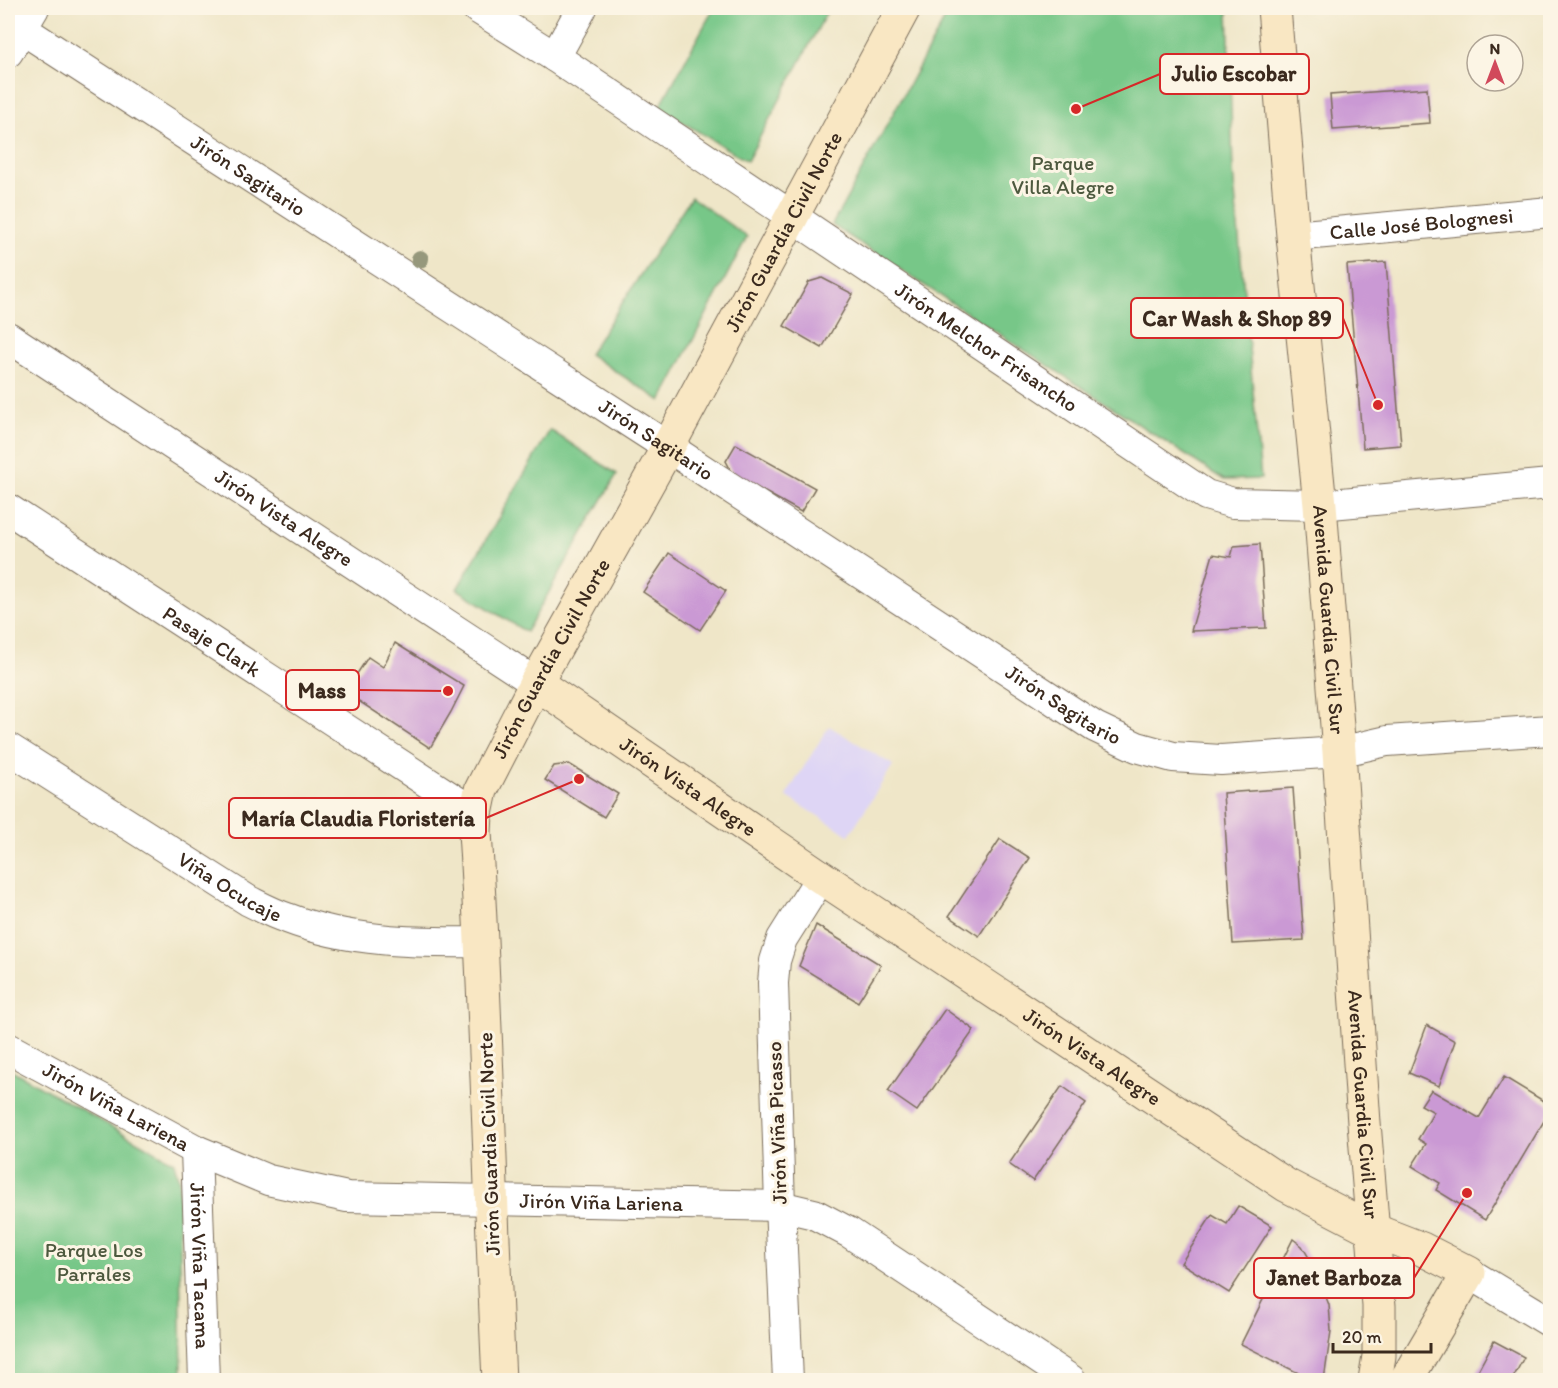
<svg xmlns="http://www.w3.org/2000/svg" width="1558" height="1388" viewBox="0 0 1558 1388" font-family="Itim,sans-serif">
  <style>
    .built { fill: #ded5f5 }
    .green { fill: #77c788; stroke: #597853; stroke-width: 1.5 }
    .building { fill: #ca99d4 }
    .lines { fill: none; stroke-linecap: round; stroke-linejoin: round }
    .street-casing { stroke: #7a6c5a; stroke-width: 32 }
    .secondary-casing { stroke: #7a6c5a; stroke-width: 35 }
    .street { stroke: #fff; stroke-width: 30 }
    .secondary { stroke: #f9e7c3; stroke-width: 33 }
    .tree { fill: #96987c }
    .labels { text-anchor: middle; stroke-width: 6; stroke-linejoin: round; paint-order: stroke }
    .park-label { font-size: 21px; fill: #4d593e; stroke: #fcf5e5 }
    .street-label { font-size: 21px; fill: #3b2a1e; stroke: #fcf5e5 }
    .leader { fill: none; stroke: #d62828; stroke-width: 2 }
    .callout-dot { fill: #d62828; stroke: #fcf5e5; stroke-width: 2 }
    .callout { fill: #fcf5e5; stroke: #d62828; stroke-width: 2 }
    .callout-label { font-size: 22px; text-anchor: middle; font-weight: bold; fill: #3b2a1e }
  </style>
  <rect width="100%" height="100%" fill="#fcf5e5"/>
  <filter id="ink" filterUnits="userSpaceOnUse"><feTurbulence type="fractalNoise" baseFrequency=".0167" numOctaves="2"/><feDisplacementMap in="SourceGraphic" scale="12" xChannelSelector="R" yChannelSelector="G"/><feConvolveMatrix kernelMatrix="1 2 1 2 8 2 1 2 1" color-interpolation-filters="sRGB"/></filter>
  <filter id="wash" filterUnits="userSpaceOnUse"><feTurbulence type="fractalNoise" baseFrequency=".008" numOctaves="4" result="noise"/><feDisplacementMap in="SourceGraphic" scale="24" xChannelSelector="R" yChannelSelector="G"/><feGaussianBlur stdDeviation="1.35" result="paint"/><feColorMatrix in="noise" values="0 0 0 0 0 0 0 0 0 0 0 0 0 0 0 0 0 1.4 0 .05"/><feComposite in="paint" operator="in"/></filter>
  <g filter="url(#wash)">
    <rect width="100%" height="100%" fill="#efe6c8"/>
    <polygon class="built" points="829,726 893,765 849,835 786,796"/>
    <g class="green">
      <polygon points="714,8 829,8 747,161 659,108"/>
      <polygon points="951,8 1228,8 1233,171 1261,479 1224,480 832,225"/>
      <polygon points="691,197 747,237 661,401 589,354"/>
      <polygon points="550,430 617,474 526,632 457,589"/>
      <polygon points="8,1068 174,1162 179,1181 182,1380 8,1380"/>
    </g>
    <g id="blocks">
      <g class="building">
        <polygon points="1427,88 1430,123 1333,130 1330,95"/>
        <polygon points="1386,262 1401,445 1363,448 1347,265"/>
        <polygon points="822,278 853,294 822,348 784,326 809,282"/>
        <polygon points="736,444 815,488 801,512 733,474 726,461"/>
        <polygon points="1260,544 1266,628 1191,631 1213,554 1231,557 1234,546"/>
        <polygon points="669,553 726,591 700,630 643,592"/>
        <polygon points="395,643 464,686 451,712 430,748 345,692 368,657 383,667"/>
        <polygon points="569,764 618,794 604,817 545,780 554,766"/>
        <polygon points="1293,788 1304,940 1233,944 1223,793"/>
        <polygon points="1000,839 1030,858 979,936 949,916"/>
        <polygon points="816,925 881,965 858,1002 799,966"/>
        <polygon points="945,1009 974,1030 917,1111 888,1091"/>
        <polygon points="1427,1025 1455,1041 1439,1086 1409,1073"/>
        <polygon points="1504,1077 1550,1105 1550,1111 1485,1220 1436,1190 1440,1183 1412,1166 1426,1144 1418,1139 1434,1112 1421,1105 1431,1090 1479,1118"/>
        <polygon points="1062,1086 1086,1103 1033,1181 1009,1164"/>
        <polygon points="1238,1206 1272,1226 1229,1293 1181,1263 1212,1215 1227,1224"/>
        <polygon points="1293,1239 1302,1246 1314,1266 1329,1305 1331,1331 1324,1380 1312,1380 1241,1344"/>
        <polygon points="1494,1341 1524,1357 1512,1380 1473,1380"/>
      </g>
    </g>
  </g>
  <g filter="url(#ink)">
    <use href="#blocks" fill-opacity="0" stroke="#7a6c5a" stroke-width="1.5"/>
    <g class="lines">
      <g class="street-casing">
        <g id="street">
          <path id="s1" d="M477,8l78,49 651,438 27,8 87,2 230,-21"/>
          <path id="s2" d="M8,20l660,427 427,280 42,20 36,10 48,3 118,-8 48,-11 163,-11"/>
          <polyline points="8,52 34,8"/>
          <polyline points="555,57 582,8"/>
          <path id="s3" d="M1293,236l257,-24"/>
          <path id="s4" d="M8,337l528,346"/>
          <path id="s5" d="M8,509l468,305"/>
          <path id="s6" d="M8,748l241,153c12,6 25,13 38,17 62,24 129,25 195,24"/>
          <path id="s7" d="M8,1048l188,102 72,30 79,17 433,9 34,8 36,19 221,147"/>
          <path id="s8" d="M196,1150l8,230"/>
          <polyline points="1469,1273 1550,1322"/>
          <polyline points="788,1380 780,1206 773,983 775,961 782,939 821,877"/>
        </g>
      </g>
      <g class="secondary-casing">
        <g id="secondary">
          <path id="s9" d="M1274,8l19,228 27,269 19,247 25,371 15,183v50l-4,24"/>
          <path id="s10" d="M536,683l285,194 465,308 87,45 49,19 47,24 -63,107"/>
          <path id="s11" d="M499,1380c-9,-182 -12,-365 -24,-548l1,-18 5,-24 55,-107 132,-236 236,-439"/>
        </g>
      </g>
      <use href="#street" class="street"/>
      <use href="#secondary" class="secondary"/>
    </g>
    <circle class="tree" cx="420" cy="259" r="9"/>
  </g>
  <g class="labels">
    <g class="park-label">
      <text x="1063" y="170">Parque<tspan x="1063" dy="24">Villa Alegre</tspan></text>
      <text x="94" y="1257">Parque Los<tspan x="94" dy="24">Parrales</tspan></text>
    </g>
    <g class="street-label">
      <text dy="7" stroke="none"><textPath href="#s2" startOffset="286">Jirón Sagitario</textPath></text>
      <text dy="7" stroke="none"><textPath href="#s3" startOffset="129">Calle José Bolognesi</textPath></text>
      <text dy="7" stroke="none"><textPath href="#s11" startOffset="1226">Jirón Guardia Civil Norte</textPath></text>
      <text dy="7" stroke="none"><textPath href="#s1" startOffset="612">Jirón Melchor Frisancho</textPath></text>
      <text dy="7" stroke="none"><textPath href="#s2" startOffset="772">Jirón Sagitario</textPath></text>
      <text dy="7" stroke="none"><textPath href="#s4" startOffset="330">Jirón Vista Alegre</textPath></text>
      <text dy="7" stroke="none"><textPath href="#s9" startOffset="614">Avenida Guardia Civil Sur</textPath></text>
      <text dy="7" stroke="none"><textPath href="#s5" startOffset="243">Pasaje Clark</textPath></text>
      <text dy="7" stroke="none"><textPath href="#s11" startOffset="740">Jirón Guardia Civil Norte</textPath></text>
      <text dy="7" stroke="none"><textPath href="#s2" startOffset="1258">Jirón Sagitario</textPath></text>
      <text dy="7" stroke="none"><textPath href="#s10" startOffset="184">Jirón Vista Alegre</textPath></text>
      <text dy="7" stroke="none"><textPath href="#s6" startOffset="262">Viña Ocucaje</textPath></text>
      <text dy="7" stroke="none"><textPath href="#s10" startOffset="670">Jirón Vista Alegre</textPath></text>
      <text dy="7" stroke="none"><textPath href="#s9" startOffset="1100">Avenida Guardia Civil Sur</textPath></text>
      <text dy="7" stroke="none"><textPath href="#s7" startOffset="123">Jirón Viña Lariena</textPath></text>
      <text transform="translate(777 1123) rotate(-92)" y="7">Jirón Viña Picasso</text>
      <text transform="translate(489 1144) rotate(-92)" y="7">Jirón Guardia Civil Norte</text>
      <text dy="7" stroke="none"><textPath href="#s7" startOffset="627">Jirón Viña Lariena</textPath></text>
      <text dy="7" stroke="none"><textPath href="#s8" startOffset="116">Jirón Viña Tacama</textPath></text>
    </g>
  </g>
  <path class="leader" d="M1076 109L1160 74M1378 405L1343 318M448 691L359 690M579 779L486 818M1467 1193L1414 1278"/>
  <g class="callout-dot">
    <circle cx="1076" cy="109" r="6"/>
    <circle cx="1378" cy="405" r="6"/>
    <circle cx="448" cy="691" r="6"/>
    <circle cx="579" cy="779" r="6"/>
    <circle cx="1467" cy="1193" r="6"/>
  </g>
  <g class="callout">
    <rect x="1160" y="54" width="149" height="40" rx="6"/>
    <rect x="1131" y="298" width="212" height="40" rx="6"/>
    <rect x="286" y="670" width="73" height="40" rx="6"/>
    <rect x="229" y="798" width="257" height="40" rx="6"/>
    <rect x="1254" y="1258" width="160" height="40" rx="6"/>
  </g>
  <g class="callout-label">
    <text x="1234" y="81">Julio Escobar</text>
    <text x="1237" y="326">Car Wash &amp; Shop 89</text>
    <text x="322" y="698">Mass</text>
    <text x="358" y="826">María Claudia Floristería</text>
    <text x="1334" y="1285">Janet Barboza</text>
  </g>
  <rect width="1558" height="1388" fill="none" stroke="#fcf5e5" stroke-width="30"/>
  <g transform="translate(1495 63)"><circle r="28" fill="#fcf5e5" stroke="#afa495" stroke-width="1.5"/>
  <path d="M0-4.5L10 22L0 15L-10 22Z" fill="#d1495b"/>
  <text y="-9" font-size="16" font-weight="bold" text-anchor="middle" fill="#3b2a1e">N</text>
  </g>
  <path d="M1333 1343v9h98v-9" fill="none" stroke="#3b2a1e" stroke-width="3"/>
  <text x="1342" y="1343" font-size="18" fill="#3b2a1e" stroke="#fcf5e5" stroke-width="4.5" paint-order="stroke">20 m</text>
</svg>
